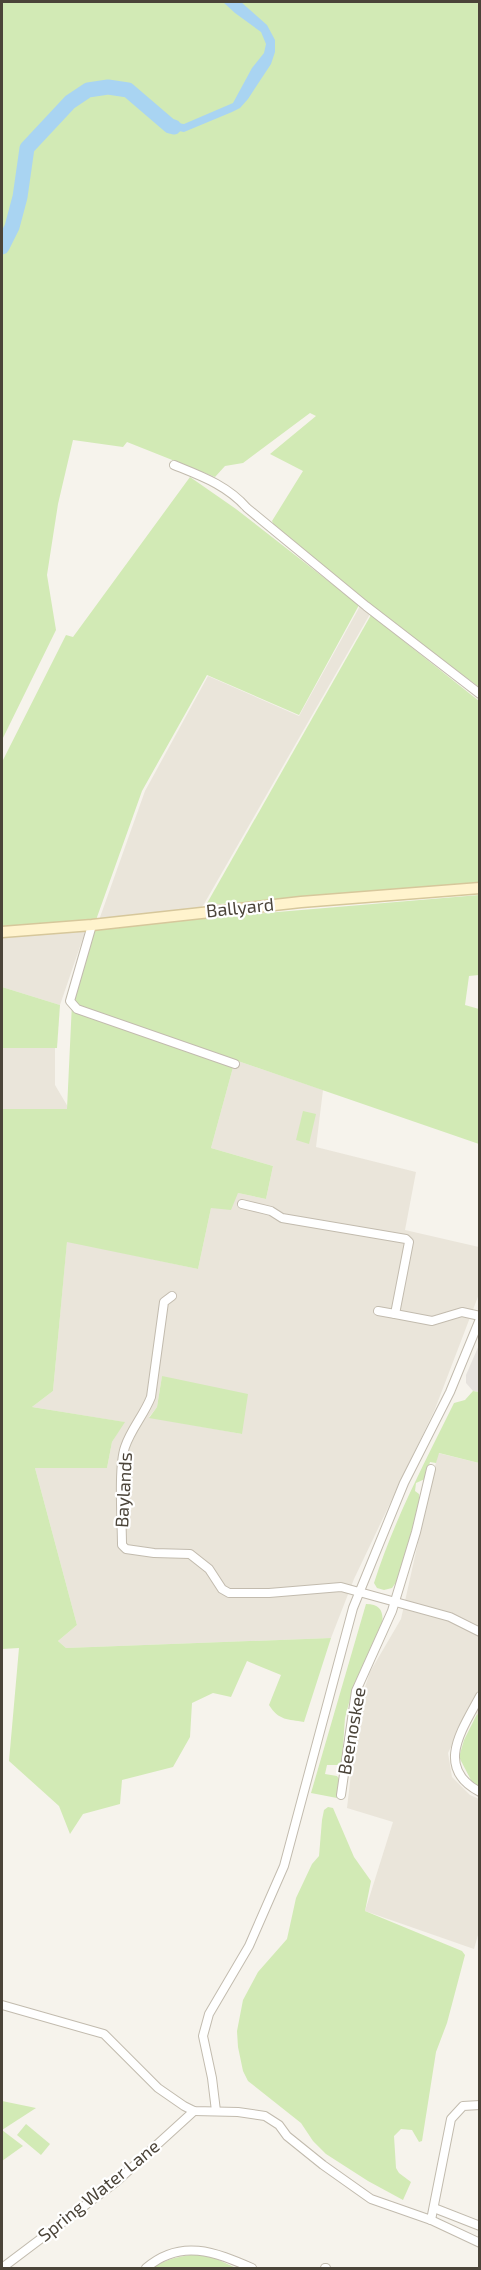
<svg xmlns="http://www.w3.org/2000/svg" width="481" height="2270" viewBox="0 0 481 2270" font-family="'Exo 2',sans-serif">
  <style>
    .residential { fill: #eae5da; fill-rule: evenodd }
    .industrial { fill: #e6e2dd }
    .green { fill: #d2eab5 }
    .water { fill: #a9d4f2 }
    .lines { fill: none; stroke-linecap: round; stroke-linejoin: round }
    .river { stroke: #a9d4f2; stroke-width: 15 }
    .street-casing { stroke: #c2bbae; stroke-width: 10 }
    .secondary-casing { stroke: #d6c79b; stroke-width: 13 }
    .street { stroke: #fff; stroke-width: 8 }
    .secondary { stroke: #fff3cd; stroke-width: 10 }
    .labels { text-anchor: middle; stroke-width: 4.5; stroke-linejoin: round; paint-order: stroke }
    .street-label { font-size: 18px; fill: #4b4439; stroke: #fff }
  </style>
  <rect width="100%" height="100%" fill="#f6f3ec"/>
  <g class="residential">
    <polygon points="360,606 370,614 204,904 200,909 99,920 145,791 208,676 299,716"/>
    <polygon points="86,929 60,1005 2,987 2,936"/>
    <polygon points="2,1048 55,1048 55,1085 68,1107 67,1109 2,1109"/>
    <path d="M235,1060l88,30 -7,57 100,25 -11,58 74,17v47l-44,115 -81,170 -23,59 -265,10 -8,-7 19,-16 -42,-157h72l5,-26 12,-20 -92,-15 21,-16 14,-150 131,28 13,-61 27,-15 28,6 7,-33 -62,-18zM162,1376l80,58 -93,-17 8,-10z"/>
    <polygon points="438,1453 479,1463 479,1715 469,1710 448,1753 452,1777 470,1795 479,1799 480,1928 474,1949 365,1911 393,1822 347,1808 359,1705 370,1672 401,1619"/>
  </g>
  <polygon class="industrial" points="479,1345 480,1392 479,1392 473,1391 466,1383 466,1375"/>
  <g class="green">
    <polygon points="2,2 479,2 479,687 404,631 275,527 272,521 303,471 270,454 316,416 310,413 243,463 225,466 215,477 127,442 123,447 73,440 58,504 47,575 56,630 2,740"/>
    <polygon points="190,477 236,509 359,605 299,715 207,675 142,791 96,920 2,926 2,762 66,635 73,637"/>
    <polygon points="371,615 479,701 479,884 206,905"/>
    <path d="M479,895v80l-10,1 -4,29 14,4v135l-244,-84 -24,88 62,18 -7,33 -28,-6 -7,17 -20,-2 -13,61 -131,-27 -14,149 -21,16 93,15 -13,20 -5,26h-72l42,157 -19,16 8,7 265,-10 -27,84c-16,-3 -25,-1 -35,-17l12,-30 -34,-14 -16,36 -18,-4 -21,10 -2,34 -17,30 -51,13 -2,24 -37,10 -13,20 -11,-28 -50,-45 10,-113 -17,1v-540h65l5,-106 18,-75z"/>
    <polygon points="2,987 60,1005 57,1048 2,1048"/>
    <polygon points="303,1111 316,1114 309,1144 296,1140"/>
    <polygon points="162,1376 248,1394 242,1434 149,1418 157,1407"/>
    <path d="M473,1391l6,1v71l-40,-10 -3,10 -6,-1 -5,17 -9,4 -1,8 4,3 1,8 -21,76 -7,10 -8,2 -7,-2 -3,-5c20,-63 51,-121 80,-180l11,-3z"/>
    <path d="M366,1604c15,0 18,8 16,22l-32,73 -5,19 -3,44 -4,3h-11l-2,9 12,2 2,3 -2,19 -26,-5z"/>
    <polygon points="477,1714 479,1715 479,1788 473,1784 459,1757 464,1740"/>
    <polygon points="328,1807 333,1808 354,1857 371,1881 365,1911 462,1951 465,1955 447,2023 436,2052 422,2141 419,2142 412,2130 401,2129 394,2136 396,2168 399,2173 411,2182 403,2200 368,2181 326,2154 313,2141 301,2123 248,2081 243,2071 238,2047 237,2031 243,2000 258,1972 287,1939 296,1898 312,1864 319,1856 322,1820 324,1810"/>
    <polygon points="2,2101 36,2108 2,2130 23,2146 2,2161"/>
    <polygon points="26,2124 50,2144 41,2155 17,2135"/>
    <path d="M198,2254l10,1 28,13h-83c14,-10 29,-12 45,-14z"/>
  </g>
  <polygon class="water" points="223,2 241,2 267,25 275,40 275,52 271,64 248,99 240,108 232,112 184,132 167,129 155,118 158,114 171,122 184,124 233,103 252,68 264,53 266,44 261,32 235,13"/>
  <g class="lines">
    <polyline class="river" points="2,247 12,227 20,197 27,148 70,102 88,90 108,87 128,90 170,126 174,127"/>
    <g class="street-casing">
      <g id="street">
        <path d="M174,465c27,11 53,20 73,43l119,98 114,88"/>
        <polyline points="92,925 70,1001 77,1009 235,1064"/>
        <polyline points="242,1204 271,1211 282,1218 406,1239 409,1242 395,1314 432,1321 462,1312 480,1316"/>
        <path d="M172,1296l-8,6 -13,95c-7,18 -20,32 -26,50 -7,20 -3,75 -3,98l4,4 28,4 36,1 19,15 13,20 7,4h40l72,-6 109,30 30,15"/>
        <polyline points="378,1311 395,1314"/>
        <path d="M480,1696c-18,34 -46,72 0,96"/>
        <polyline points="341,1795 356,1691 392,1611 416,1532 431,1469"/>
        <polyline points="2,2005 104,2034 158,2088 184,2106 194,2111 238,2112 265,2116 279,2125 287,2136 323,2165 371,2199 431,2220 480,2243"/>
        <polyline points="216,2111 212,2078 203,2036 209,2014 249,1946 284,1866 353,1608 404,1483 450,1392 480,1319"/>
        <polyline points="434,2208 480,2226"/>
        <polyline points="431,2220 451,2119 463,2106 480,2105"/>
        <polyline points="2,2268 116,2182 194,2111"/>
        <path d="M146,2268c35,-30 69,-16 106,0"/>
        <polyline points="325,2268 326,2268"/>
      </g>
    </g>
    <g class="secondary-casing">
      <polyline id="secondary" points="2,932 92,925 301,902 480,888"/>
    </g>
    <use href="#street" class="street"/>
    <use href="#secondary" class="secondary"/>
  </g>
  <g class="labels">
    <g class="street-label">
      <text transform="translate(240 908) rotate(-6)" y="6">Ballyard</text>
      <text transform="translate(124 1490) rotate(-87)" y="6">Baylands</text>
      <text transform="translate(352 1731) rotate(-80)" y="6">Beenoskee</text>
      <text transform="translate(99 2191) rotate(-39)" y="6">Spring Water Lane</text>
    </g>
  </g>
  <rect width="481" height="2270" fill="none" stroke="#4b4439" stroke-width="6"/>
</svg>
